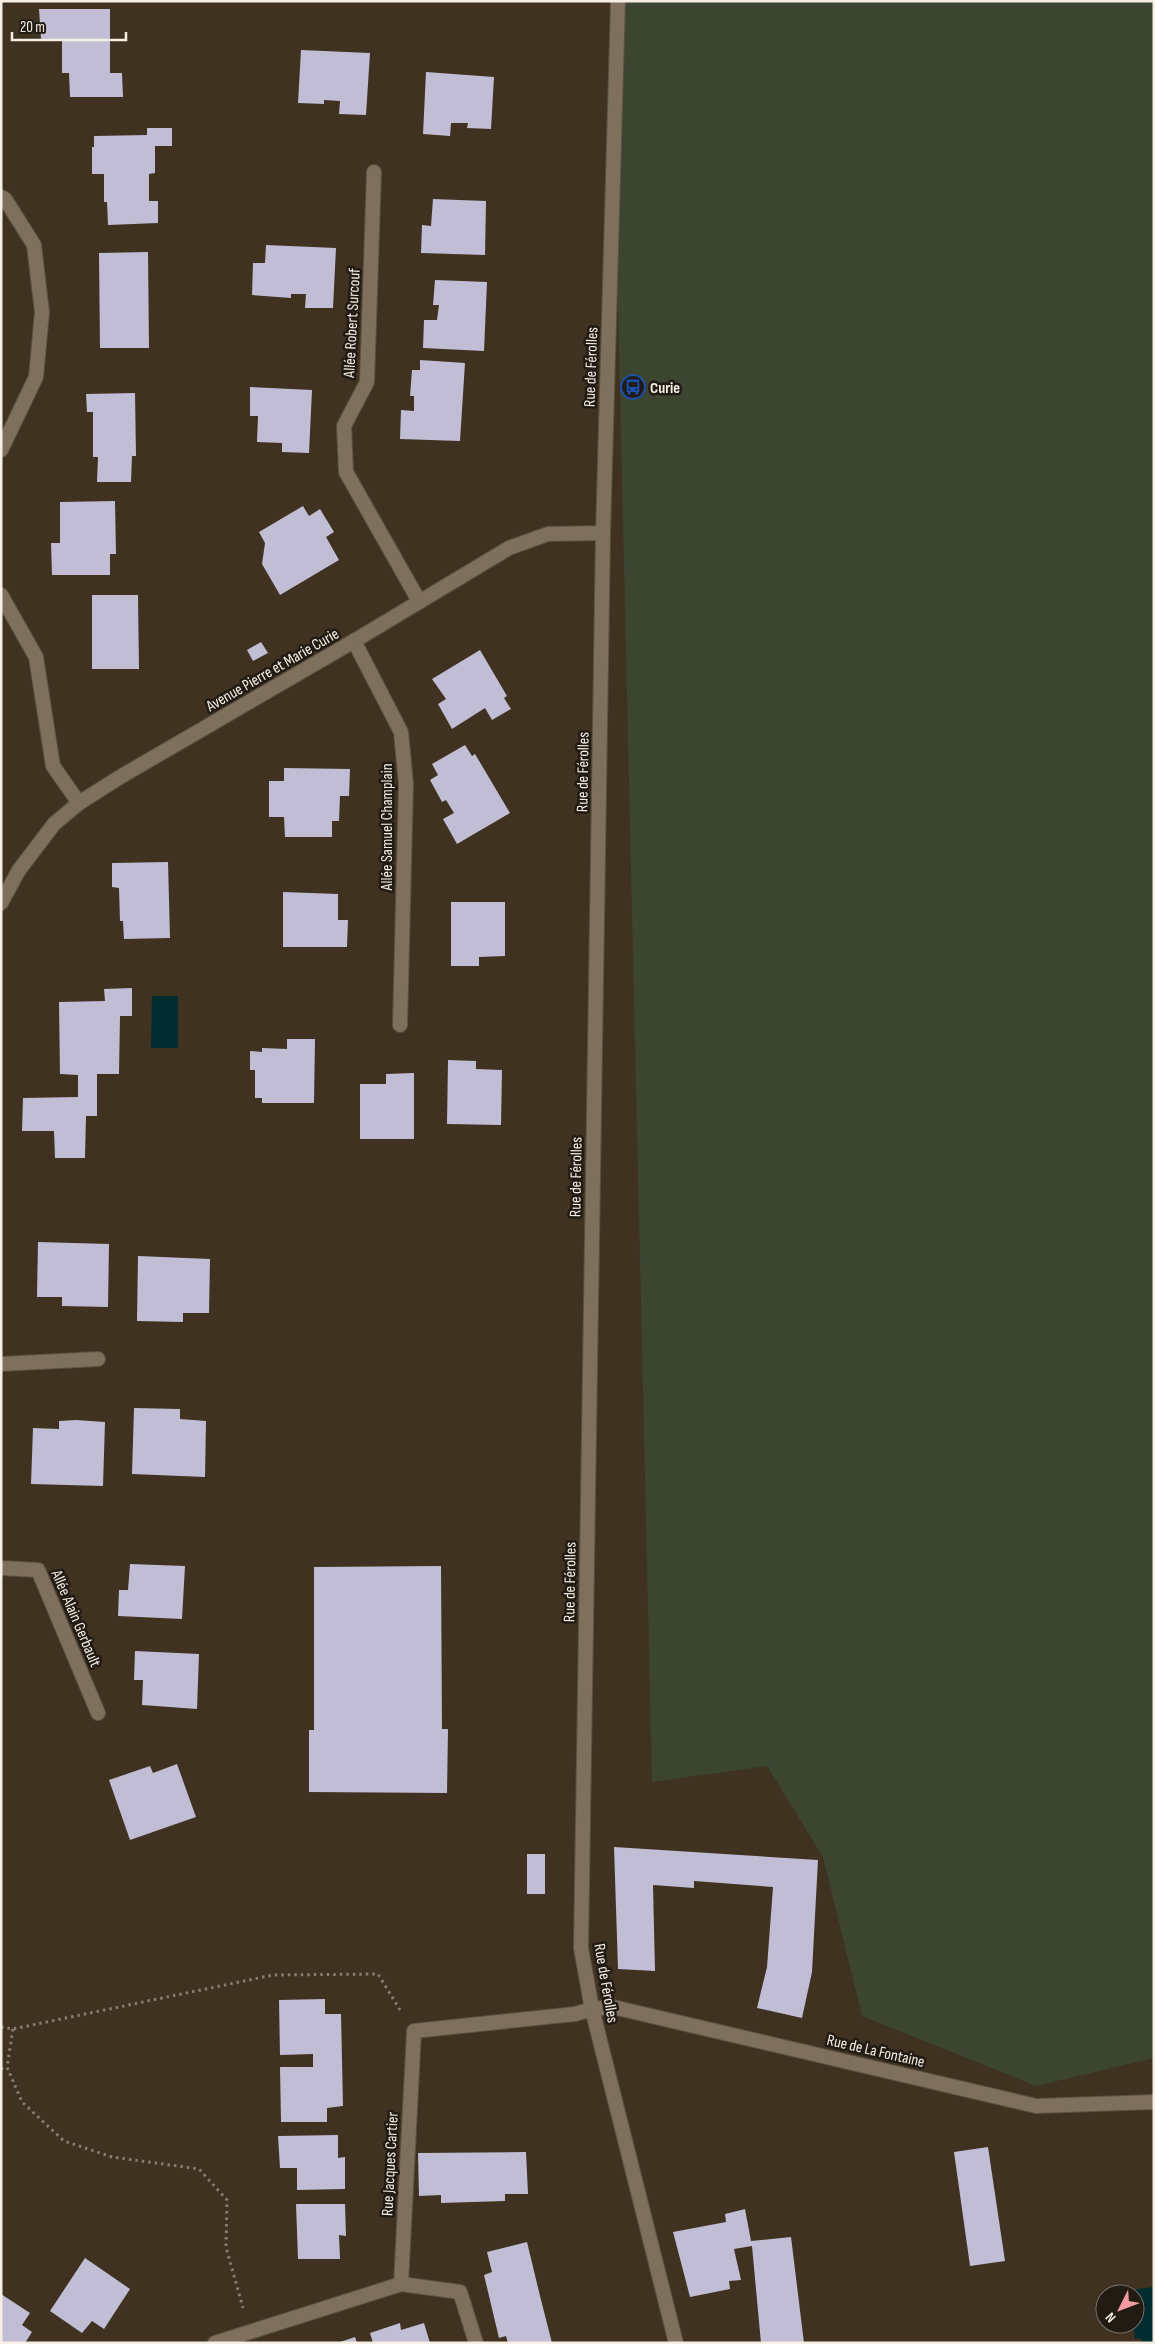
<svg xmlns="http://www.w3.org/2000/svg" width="1155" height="2344" viewBox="0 0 1155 2344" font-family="'Sofia Sans Condensed',sans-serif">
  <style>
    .green { fill: #3b4530 }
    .water { fill: #012c30 }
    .building { fill: #c1bdd5 }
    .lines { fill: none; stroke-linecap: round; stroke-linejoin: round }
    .minor-casing { stroke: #5c5142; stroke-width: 16 }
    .tertiary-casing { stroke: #5c5142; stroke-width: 16 }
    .path { stroke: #887d6e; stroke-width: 3; stroke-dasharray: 2.5 4; stroke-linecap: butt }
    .minor { stroke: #7e705d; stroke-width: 14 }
    .tertiary { stroke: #7e705d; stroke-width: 14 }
    .labels { text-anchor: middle; stroke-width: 5; stroke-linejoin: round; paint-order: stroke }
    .street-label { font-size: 16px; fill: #f7efe4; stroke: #211b14 }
    .poi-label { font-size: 16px; font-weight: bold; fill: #f7efe4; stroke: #211b14; text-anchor: start }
  </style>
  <rect width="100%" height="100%" fill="#3f3221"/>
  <polygon class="green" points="611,1 1154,1 1154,2058 1036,2086 862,2016 823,1857 767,1766 652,1782"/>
  <g class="water">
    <polygon points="152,996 178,996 178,1048 151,1048"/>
    <polygon points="1154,2287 1154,2342 1144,2343 1139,2338 1135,2339 1133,2324 1135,2324 1135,2294 1130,2294 1129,2290"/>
  </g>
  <g class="building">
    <polygon points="39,9 110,9 110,73 122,73 123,97 70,97 69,73 62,73 62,39 41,39"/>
    <polygon points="301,50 370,53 366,115 339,114 340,101 324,100 324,104 298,103"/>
    <polygon points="426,72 494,77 491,129 467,128 468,123 451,123 450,136 423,134"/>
    <polygon points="147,128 172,128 172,146 155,146 155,173 149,174 149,201 158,201 158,223 108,225 107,202 104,202 104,174 92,174 92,147 94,147 94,136 147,135"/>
    <polygon points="433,199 486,201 485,255 421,253 422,225 431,226"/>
    <polygon points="266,245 336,248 333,308 305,308 306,294 291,294 291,298 252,295 253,263 265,263"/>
    <polygon points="148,252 149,348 100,348 99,253"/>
    <polygon points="435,280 487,282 484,351 423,348 424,320 437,320 439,305 433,305"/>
    <polygon points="420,360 465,363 460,441 400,439 401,410 414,411 414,396 410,396 412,370 420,370"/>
    <polygon points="250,387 312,390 309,453 282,452 282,443 257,442 258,416 250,416"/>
    <polygon points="135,393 136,456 132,456 131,482 97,482 98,457 93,457 93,412 87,412 86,394"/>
    <polygon points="115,501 116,554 110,554 110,575 52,575 51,543 60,543 60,502"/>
    <polygon points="303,506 309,516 320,509 334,532 326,537 339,560 280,595 262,564 265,543 259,532"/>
    <polygon points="92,595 138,595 139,669 92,669"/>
    <polygon points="261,642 268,653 253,661 247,650"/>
    <polygon points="480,650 507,696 504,698 511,709 492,720 485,708 452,729 438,704 446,699 432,679"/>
    <polygon points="465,745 472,756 475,754 510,813 457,844 443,819 454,813 446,800 442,802 430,780 438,775 432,764"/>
    <polygon points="284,768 350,769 349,796 340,796 339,821 332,821 332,837 285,837 284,817 269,817 269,781 284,781"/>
    <polygon points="168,862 170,938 124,939 123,921 120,921 119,888 112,887 112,863"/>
    <polygon points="283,892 338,894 338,920 348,920 347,947 283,947"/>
    <polygon points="451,902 505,902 505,956 479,957 479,966 451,966"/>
    <polygon points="132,988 132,1016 120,1016 119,1074 97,1074 97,1116 86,1116 85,1158 55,1158 54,1131 22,1131 23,1098 78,1097 78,1075 60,1074 59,1002 105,1001 104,989"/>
    <polygon points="287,1039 315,1039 314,1103 262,1103 262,1098 255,1098 255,1070 250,1070 250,1051 262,1052 262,1048 287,1049"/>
    <polygon points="448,1060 476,1061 476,1069 502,1070 501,1125 447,1124"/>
    <polygon points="414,1073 414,1139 360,1139 360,1084 386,1084 386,1074"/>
    <polygon points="38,1242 109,1244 108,1307 62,1306 62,1297 37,1297"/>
    <polygon points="138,1256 210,1259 209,1313 183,1313 183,1322 137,1321"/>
    <polygon points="134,1408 180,1409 180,1419 206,1421 205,1477 132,1474"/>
    <polygon points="76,1420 105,1422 103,1486 31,1484 33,1428 59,1429 59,1421"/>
    <polygon points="130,1564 185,1566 182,1619 118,1616 119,1590 128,1590"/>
    <polygon points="441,1566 442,1729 448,1729 447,1793 309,1792 309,1730 314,1730 314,1567"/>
    <polygon points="135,1651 199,1654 197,1709 142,1705 143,1680 134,1680"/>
    <polygon points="177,1764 196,1817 130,1840 109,1780 150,1766 153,1773"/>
    <polygon points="614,1847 818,1860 812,1972 802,2018 757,2008 767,1967 773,1887 694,1881 694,1888 653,1885 655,1971 618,1969"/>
    <rect x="527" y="1854" width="18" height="40"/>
    <polygon points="325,1999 325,2014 341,2014 343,2106 327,2108 327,2122 281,2122 280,2067 313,2067 313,2054 280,2055 279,2000"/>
    <polygon points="338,2135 338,2158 345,2157 345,2189 297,2190 297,2168 280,2168 278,2136"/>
    <polygon points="988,2147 1005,2261 970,2266 954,2152"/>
    <polygon points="526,2152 528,2194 505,2194 505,2201 441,2203 441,2195 419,2196 418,2153"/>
    <polygon points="296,2204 345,2204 346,2236 339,2235 340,2259 298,2259"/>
    <polygon points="745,2209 751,2241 791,2237 804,2343 761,2343 752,2246 734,2249 741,2280 729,2281 730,2289 690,2297 673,2232 726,2222 725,2214"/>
    <polygon points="527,2242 540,2296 552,2343 508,2343 506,2336 499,2338 484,2275 492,2272 487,2252"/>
    <polygon points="85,2258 130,2289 104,2329 92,2321 82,2333 50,2311"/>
    <polygon points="1,2294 30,2313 22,2325 32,2332 25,2343 1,2343"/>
    <polygon points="400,2323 401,2330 424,2323 430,2343 373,2343 370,2333"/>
    <polygon points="355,2337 357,2343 340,2343 340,2342"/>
  </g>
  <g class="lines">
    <g class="minor-casing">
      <g id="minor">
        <polyline points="374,172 367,382 344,426 346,472 419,601"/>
        <polyline points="1,197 5,199 34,245 42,312 36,377 1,450"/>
        <polyline points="1,595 36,657 53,766 79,803"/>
        <polyline points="354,641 401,732 406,784 400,1025"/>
        <polyline points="1,903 19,870 54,824 79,803 120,777 354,641 509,548 548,534 603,533"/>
        <polyline points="1,1364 98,1359"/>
        <polyline points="1,1568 38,1570 98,1713"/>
        <polyline points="401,2284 460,2292 476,2343"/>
        <polyline points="215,2343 401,2284 414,2031 575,2014 592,2009 613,2007 1036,2106 1154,2102"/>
      </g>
    </g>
    <g class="tertiary-casing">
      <polyline id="tertiary" points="618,1 603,533 581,1948 592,2009 676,2343"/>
    </g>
    <g class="path">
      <polyline points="1,2027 13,2029 273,1975 378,1974 400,2010"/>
      <polyline points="13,2029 7,2067 22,2102 64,2141 112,2157 199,2169 227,2200 226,2247 243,2308"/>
      <polyline points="1,2069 7,2067"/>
    </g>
    <use href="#minor" class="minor"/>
    <use href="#tertiary" class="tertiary"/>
  </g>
  <defs>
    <g id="bus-ring" transform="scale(1.25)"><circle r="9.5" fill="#211b14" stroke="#1a4fb4" stroke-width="1.5"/><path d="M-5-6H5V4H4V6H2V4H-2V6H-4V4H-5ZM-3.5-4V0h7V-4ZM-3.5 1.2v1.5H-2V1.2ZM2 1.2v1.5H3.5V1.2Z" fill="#1a4fb4"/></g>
  </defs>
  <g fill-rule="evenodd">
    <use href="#bus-ring" x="633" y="387"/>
  </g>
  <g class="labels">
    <g class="street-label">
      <text transform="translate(351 323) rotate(-87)" y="6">Allée Robert Surcouf</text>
      <text transform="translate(590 367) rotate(-88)" y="6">Rue de Férolles</text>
      <text transform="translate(272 669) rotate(-30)" y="6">Avenue Pierre et Marie Curie</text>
      <text transform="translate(582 772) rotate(-89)" y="6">Rue de Férolles</text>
      <text transform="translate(386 827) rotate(-90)" y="6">Allée Samuel Champlain</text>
      <text transform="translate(575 1177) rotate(-89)" y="6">Rue de Férolles</text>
      <text transform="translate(569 1582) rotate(-89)" y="6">Rue de Férolles</text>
      <text transform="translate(77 1618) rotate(67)" y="6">Allée Alain Gerbault</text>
      <text transform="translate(607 1983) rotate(80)" y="6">Rue de Férolles</text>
      <text transform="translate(876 2050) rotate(13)" y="6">Rue de La Fontaine</text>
      <text transform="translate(389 2164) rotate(-87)" y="6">Rue Jacques Cartier</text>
    </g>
    <g class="poi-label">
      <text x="650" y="393">Curie</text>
    </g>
  </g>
  <rect width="1155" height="2344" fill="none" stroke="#f7efe4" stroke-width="5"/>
  <g transform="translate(1120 2309) rotate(228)"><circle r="24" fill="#211b14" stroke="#777067"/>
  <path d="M0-4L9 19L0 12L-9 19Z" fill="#f49aa0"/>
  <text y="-8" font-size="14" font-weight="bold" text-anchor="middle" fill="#f7efe4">N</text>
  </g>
  <path d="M12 32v8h114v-8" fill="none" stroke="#f7efe4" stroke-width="2.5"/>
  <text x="20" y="32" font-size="15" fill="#f7efe4" stroke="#211b14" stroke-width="4" paint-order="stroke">20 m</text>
</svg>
